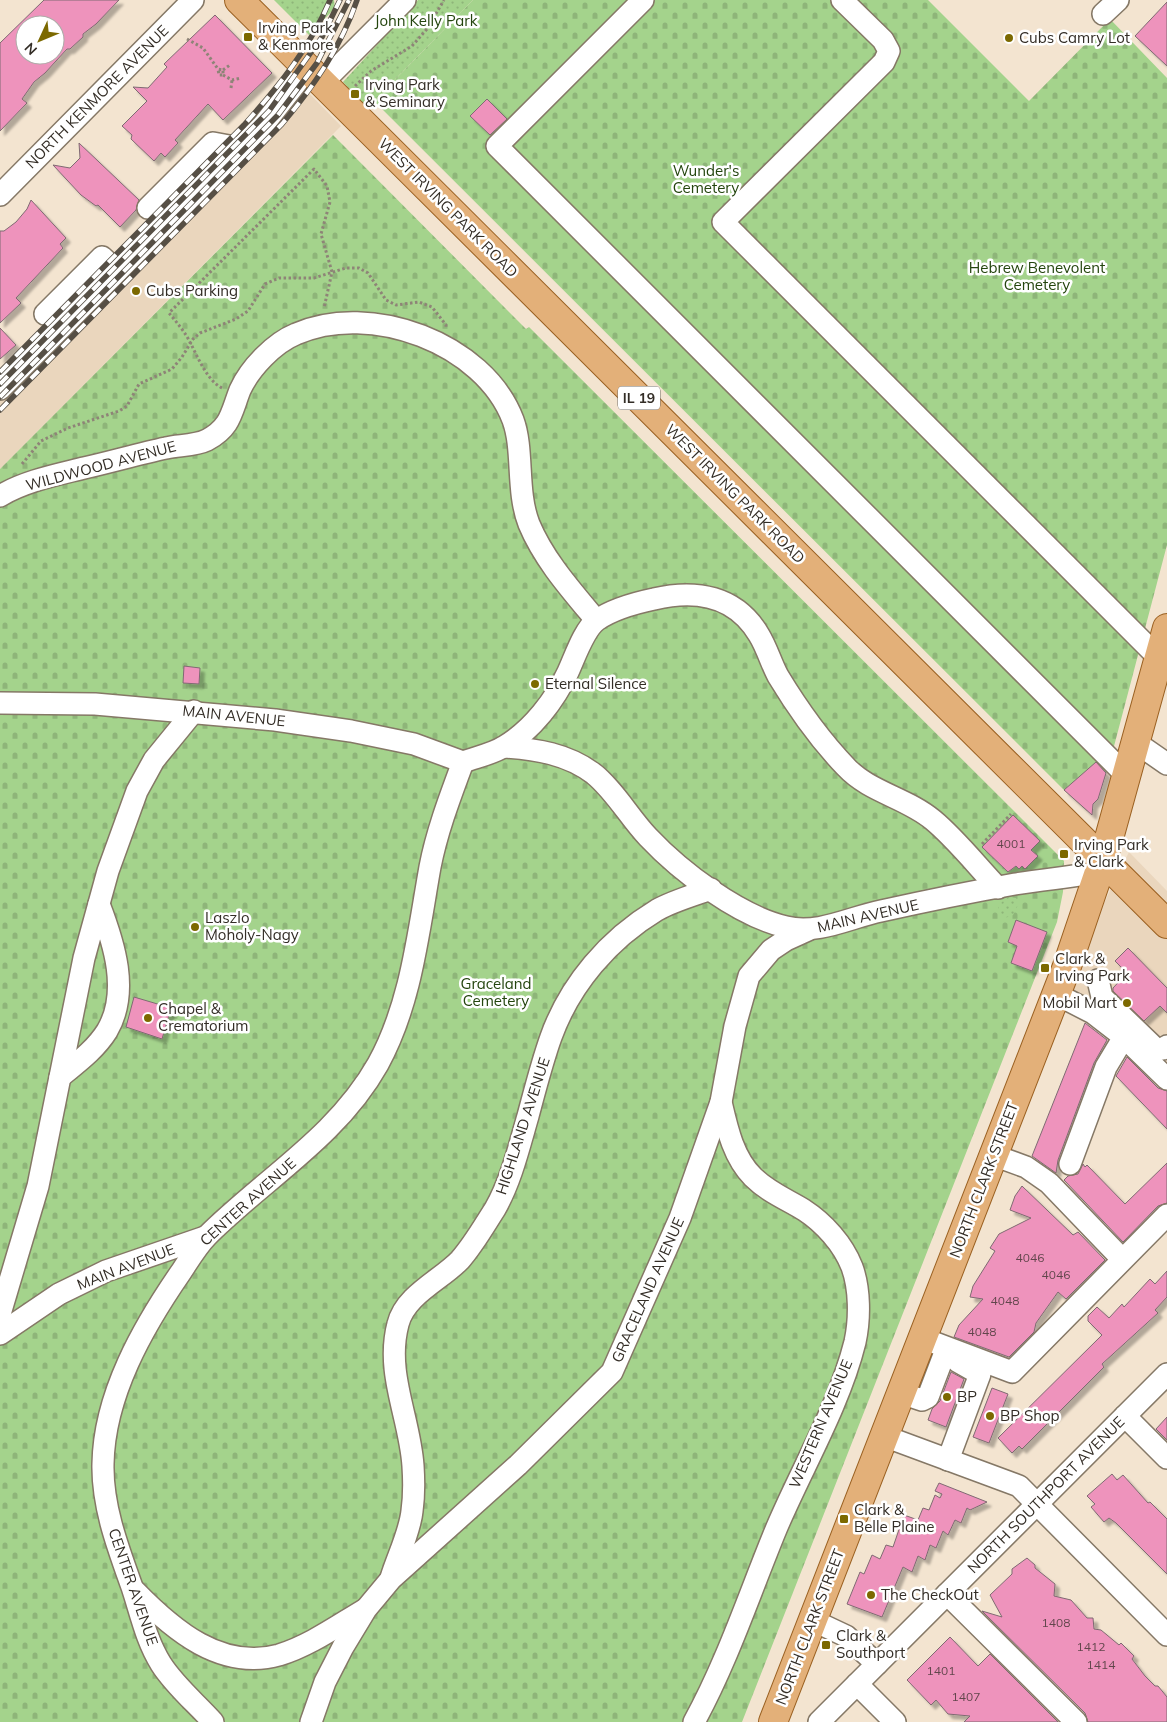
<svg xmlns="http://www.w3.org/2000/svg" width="1167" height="1722" viewBox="0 0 1167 1722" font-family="Mulish,sans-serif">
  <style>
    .built { fill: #ead6bd }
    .cemetery { fill: url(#cemetery-stones) }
    .park { fill: url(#park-dots) }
    .building { fill: #ee93bc; stroke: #7f6a72; fill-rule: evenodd; filter: url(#shadow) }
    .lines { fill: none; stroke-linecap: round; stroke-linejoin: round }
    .minor-casing { stroke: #857866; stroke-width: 24 }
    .major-casing { stroke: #9a6021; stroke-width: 30 }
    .path { stroke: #8e8477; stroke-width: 3; stroke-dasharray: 2.5 2.5; stroke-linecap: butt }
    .minor { stroke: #fff; stroke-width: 21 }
    .major { stroke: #e3b079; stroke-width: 28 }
    .rail-casing { stroke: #564f45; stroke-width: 5.5 }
    .rail { stroke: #fff; stroke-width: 4; stroke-dasharray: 11; stroke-linecap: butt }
    .poi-dot { fill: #7c6900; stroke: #fff; stroke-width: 2 }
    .labels { text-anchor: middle; stroke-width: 5; stroke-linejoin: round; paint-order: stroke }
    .number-label { font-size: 12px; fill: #62464c }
    .shield { fill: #fff; stroke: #706c67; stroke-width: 1 }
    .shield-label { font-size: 14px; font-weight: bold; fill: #332d26 }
    .park-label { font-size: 15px; fill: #24450e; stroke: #fff }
    .poi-label { font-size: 15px; fill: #332d26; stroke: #fff; text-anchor: start }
    .street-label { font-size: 15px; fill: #332d26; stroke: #fff }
  </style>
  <defs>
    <pattern id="cemetery-stones" width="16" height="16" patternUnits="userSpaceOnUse" patternTransform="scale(1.25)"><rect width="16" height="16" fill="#a4d38c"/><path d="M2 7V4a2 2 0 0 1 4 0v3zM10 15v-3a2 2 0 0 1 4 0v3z" fill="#8eb579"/></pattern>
    <pattern id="park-dots" width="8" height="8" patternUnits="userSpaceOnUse" patternTransform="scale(1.25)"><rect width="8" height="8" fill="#a4d38c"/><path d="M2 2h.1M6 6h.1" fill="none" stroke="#8eb579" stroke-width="1.8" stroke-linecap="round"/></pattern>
    <filter id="shadow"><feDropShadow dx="4.5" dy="4.5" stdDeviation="1" flood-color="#0004"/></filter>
  </defs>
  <rect width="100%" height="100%" fill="#f3e4d0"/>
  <g class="built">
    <polygon points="304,88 341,126 0,469 0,397"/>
    <polygon points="1129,852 1167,891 1167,1076 1060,993"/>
  </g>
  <g class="cemetery">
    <polygon points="473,0 928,0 1029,101 1110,19 1167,78 1167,545 1108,769 1090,810 1087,811 1064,790 374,101"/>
    <polygon points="333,135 526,329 529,327 1064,861 1063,892 1057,922 742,1722 0,1722 0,469"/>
  </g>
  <g class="park">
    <polygon points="274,0 334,0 335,8 309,35"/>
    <polygon points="418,0 473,0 367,108 343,82"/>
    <path d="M1009,897l7,1 2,7 -5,10 -8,3 -7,-5c-1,-8 4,-12 11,-16z"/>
  </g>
  <g class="building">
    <path d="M44,0h75l-23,24 -13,10v3l-13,12h-3l-22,24 -11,9 -12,17 5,4 -27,28v-88zM25,25h30v30h-30z"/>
    <polygon points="1167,2 1167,66 1135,36"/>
    <polygon points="215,15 272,73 223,120 208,104 175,140 178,143 165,157 161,153 154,161 131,139 132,135 122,126 147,101 133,87 148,88 167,67 164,64"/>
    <polygon points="487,99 507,119 490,135 470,116"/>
    <polygon points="79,143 139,200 136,210 120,227 98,205 96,206 81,195 53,165 70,168 80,158"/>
    <polygon points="31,200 66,238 60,244 63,248 16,298 21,303 0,323 0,231 4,231 16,222 27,209"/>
    <polygon points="0,328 16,345 0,359"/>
    <polygon points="184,666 200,668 199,684 183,683"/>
    <polygon points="1096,762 1106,773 1098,799 1093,804 1092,815 1064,790"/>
    <polygon points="1013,815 1040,841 1031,850 1038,856 1025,869 1022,866 1019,869 1016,866 1008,872 982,847"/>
    <polygon points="1016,920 1047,932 1032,971 1011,963 1017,946 1008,942"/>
    <polygon points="1128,948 1167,988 1167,1013 1160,1006 1144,1021 1113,991 1113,988 1127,973 1115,961"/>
    <polygon points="134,997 171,1008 162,1039 126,1027"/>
    <polygon points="1085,1023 1107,1040 1094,1063 1058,1160 1056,1173 1032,1156"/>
    <polygon points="1127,1057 1158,1088 1167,1091 1167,1129 1116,1076"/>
    <polygon points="1167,1163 1167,1203 1158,1206 1123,1242 1064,1180 1068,1176 1078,1174 1083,1164 1085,1167 1087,1165 1125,1204"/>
    <polygon points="1022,1186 1073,1235 1078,1232 1105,1260 1066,1299 1058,1292 1036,1323 1034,1332 1009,1357 954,1337 959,1325 983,1299 970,1297 973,1286 995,1251 990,1248 999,1234 1031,1218 1010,1210 1015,1196"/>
    <polygon points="1167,1271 1167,1297 1155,1310 1158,1313 1102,1364 1104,1367 1022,1449 1019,1446 1012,1453 998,1438 1102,1335 1088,1321 1088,1316 1097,1307 1109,1318 1122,1304 1124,1307 1150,1279 1155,1284"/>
    <polygon points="951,1372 964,1379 946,1427 928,1420 932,1409 940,1401"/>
    <polygon points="992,1388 1008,1394 989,1443 973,1437"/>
    <polygon points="1167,1417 1167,1440 1156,1429"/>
    <polygon points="1112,1474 1117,1480 1123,1475 1148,1503 1150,1502 1167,1519 1167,1574 1116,1523 1109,1518 1104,1522 1091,1507 1095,1504 1087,1496"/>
    <polygon points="939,1483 987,1502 970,1510 967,1508 961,1523 955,1520 948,1535 943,1531 936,1548 930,1545 925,1560 918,1556 912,1572 903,1567 882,1617 847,1604 860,1572 864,1574 872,1555 880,1559 886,1545 893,1547 904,1515 918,1520 923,1508 929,1510 935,1495 940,1498 942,1494 935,1491"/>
    <polygon points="1027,1558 1035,1565 1035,1568 1055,1584 1054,1596 1071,1600 1087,1618 1093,1618 1094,1629 1101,1630 1119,1645 1121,1643 1134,1656 1132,1659 1145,1676 1155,1686 1158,1686 1167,1697 1167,1722 1088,1722 1085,1713 982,1611 1002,1617 990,1595 1012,1574 1012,1569"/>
    <polygon points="950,1637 978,1666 990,1654 1058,1722 964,1722 970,1716 948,1714 936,1700 931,1705 907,1680"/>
  </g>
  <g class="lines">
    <g class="minor-casing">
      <g id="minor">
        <polyline points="643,0 497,146 1126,775"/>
        <polyline points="842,0 883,40 889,51 884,62 723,222 1159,658"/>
        <polyline points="1103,14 1118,0"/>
        <polyline points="322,83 405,0"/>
        <polyline points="0,195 193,0"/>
        <polyline points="148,208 213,143 240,148"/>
        <polyline points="45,314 102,257 117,271"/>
        <polyline points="0,389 264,124 308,68"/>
        <path d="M0,496c25,-15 56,-21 84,-28 27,-6 54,-14 82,-20 12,-3 29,-2 41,-8 24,-13 24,-27 33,-50 10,-22 34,-47 56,-56 74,-33 188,9 217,86 11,30 3,71 16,104 15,36 42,66 67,96"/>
        <polyline points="0,703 95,704 275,720 351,731 414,744 463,762"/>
        <polyline points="1135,742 1167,764"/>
        <path d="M505,747c31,2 63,7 89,27 21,17 35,43 54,63 33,35 91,79 138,90 32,8 65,-10 95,-16 45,-10 89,-19 134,-27 32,-5 65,-8 97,-14"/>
        <path d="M463,762c13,-5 30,-8 42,-16 27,-16 50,-46 63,-74 7,-15 16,-43 29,-52 16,-11 38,-17 57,-21 42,-10 82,-3 105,36 8,13 12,28 19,41 20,33 41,63 68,91 23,25 61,31 87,53 23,19 44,46 65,68"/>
        <polyline points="1098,980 1102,997 1157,1050 1163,1049 1167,1046"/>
        <polyline points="1056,994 1093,1013 1124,1037 1106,1067 1070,1164"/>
        <polyline points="1131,1044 1167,1079"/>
        <path d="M60,1077c17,-14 35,-27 47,-46 23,-39 7,-88 -8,-127"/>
        <polyline points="993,1155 1026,1167 1049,1183 1122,1259"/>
        <polyline points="0,1314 38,1186 84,958 108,871 137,791 154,760 194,711"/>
        <polyline points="0,1334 59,1294 106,1271 205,1237"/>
        <polyline points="922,1338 1012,1372 1167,1215"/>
        <polyline points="901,1393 922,1400 928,1397 944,1355"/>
        <polyline points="1125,1416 1167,1458"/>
        <polyline points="884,1436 1019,1486 1167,1635"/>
        <polyline points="948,1460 980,1374 957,1361"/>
        <path d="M391,1578c6,-20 19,-46 21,-67 2,-14 2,-30 1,-45 -3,-48 -28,-93 -15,-142 7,-29 43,-44 62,-64 14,-16 24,-34 35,-51 16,-28 24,-62 33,-93 7,-26 14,-54 23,-79 19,-53 58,-98 106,-127 16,-9 37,-15 54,-21"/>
        <path d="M135,1591c38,39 86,80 144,64 30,-9 58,-29 85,-45"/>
        <polyline points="947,1594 1076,1722"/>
        <polyline points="812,1620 846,1636 877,1664"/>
        <polyline points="857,1684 895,1722"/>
        <path d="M213,1722c-17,-19 -38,-36 -52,-58 -15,-24 -20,-50 -29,-77 -14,-39 -30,-81 -29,-123 1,-69 40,-137 78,-192 8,-12 16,-26 26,-36 57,-57 130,-99 171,-172 33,-60 40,-130 52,-197 7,-36 20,-70 33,-105"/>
        <polyline points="311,1722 325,1682 343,1647 366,1609 391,1579 518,1465 612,1372 680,1218 721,1102 735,1026 749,976 771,950 786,940 808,930"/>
        <path d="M694,1722c34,-62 56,-130 83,-195 26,-61 62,-121 78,-185 5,-23 5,-53 -3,-75 -9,-23 -28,-44 -48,-57 -18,-11 -36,-18 -51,-33 -20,-20 -26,-49 -32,-75"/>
        <polyline points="819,1722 1167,1374"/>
      </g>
    </g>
    <g class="major-casing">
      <g id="major">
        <polyline points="239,0 1167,924"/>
        <polyline points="773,1722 1066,969 1103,860 1167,628"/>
      </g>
    </g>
    <g class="path">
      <polyline points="187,39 203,48 218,69 223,70 223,75 219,75 218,69"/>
      <polyline points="223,70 230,65"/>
      <polyline points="223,75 232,80 241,78"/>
      <polyline points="355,86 371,71 412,46 427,29 444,0"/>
      <polyline points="231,88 232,80"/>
      <path d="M222,388c-18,-9 -27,-40 -38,-56 -5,-7 -10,-13 -15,-19l145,-144 13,17 3,16 -9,32 11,38 -8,36"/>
      <polyline points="22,464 41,441 68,428 119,411 127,406 139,384 172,369 182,357 193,339 200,333 236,319 248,311 265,284 279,278 314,278 346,268 359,268 368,273 386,300 396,305 419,302 432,307 446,325 446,328"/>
      <polyline points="982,844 1011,814"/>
    </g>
    <use href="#minor" class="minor"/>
    <use href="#major" class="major"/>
    <g class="rail-casing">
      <g id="rail">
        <path d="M0,372l244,-247c34,-38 66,-77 86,-125"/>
        <polyline points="0,384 269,111 322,37 340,0"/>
        <polyline points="0,397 278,115 317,63 349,0"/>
        <path d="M0,410l282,-286c32,-38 59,-77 75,-124"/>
      </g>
    </g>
    <use href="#rail" class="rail"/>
  </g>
  <g class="poi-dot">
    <rect x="243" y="32" width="10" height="10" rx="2.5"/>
    <circle cx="1009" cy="38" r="5"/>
    <rect x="350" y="89" width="10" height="10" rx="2.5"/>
    <circle cx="136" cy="291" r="5"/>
    <circle cx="535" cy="684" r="5"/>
    <rect x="1059" y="849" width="10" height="10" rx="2.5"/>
    <circle cx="195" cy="927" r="5"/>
    <rect x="1040" y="963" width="10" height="10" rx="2.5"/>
    <circle cx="1127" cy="1003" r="5"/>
    <circle cx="148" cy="1018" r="5"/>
    <circle cx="947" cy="1397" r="5"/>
    <circle cx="990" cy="1416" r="5"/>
    <rect x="839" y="1514" width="10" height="10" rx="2.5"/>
    <circle cx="871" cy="1595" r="5"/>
    <rect x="821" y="1640" width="10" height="10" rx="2.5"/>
  </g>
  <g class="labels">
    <g class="number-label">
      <text x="1011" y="848">4001</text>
      <text x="1030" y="1262">4046</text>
      <text x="1056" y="1279">4046</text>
      <text x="1005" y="1305">4048</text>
      <text x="982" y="1336">4048</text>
      <text x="1056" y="1627">1408</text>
      <text x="1091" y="1651">1412</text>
      <text x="1101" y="1669">1414</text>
      <text x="941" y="1675">1401</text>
      <text x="966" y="1701">1407</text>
    </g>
    <rect class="shield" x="618" y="386.5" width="42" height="23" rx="4"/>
    <g class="shield-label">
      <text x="639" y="403">IL 19</text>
    </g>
    <g class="park-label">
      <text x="426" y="26">John Kelly Park</text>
      <text x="706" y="176">Wunder's<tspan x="706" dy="17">Cemetery</tspan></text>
      <text x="1037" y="273">Hebrew Benevolent<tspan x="1037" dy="17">Cemetery</tspan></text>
      <text x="496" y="989">Graceland<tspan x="496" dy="17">Cemetery</tspan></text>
    </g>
    <g class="poi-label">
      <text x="258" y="33">Irving Park<tspan x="258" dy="17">&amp; Kenmore</tspan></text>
      <text x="1019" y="43">Cubs Camry Lot</text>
      <text x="365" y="90">Irving Park<tspan x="365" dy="17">&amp; Seminary</tspan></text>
      <text x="146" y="296">Cubs Parking</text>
      <text x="545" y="689">Eternal Silence</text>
      <text x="1074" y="850">Irving Park<tspan x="1074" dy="17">&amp; Clark</tspan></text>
      <text x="205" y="923">Laszlo<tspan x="205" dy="17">Moholy-Nagy</tspan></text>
      <text x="1055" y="964">Clark &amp;<tspan x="1055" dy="17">Irving Park</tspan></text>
      <text x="1117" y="1008" text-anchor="end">Mobil Mart</text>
      <text x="158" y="1014">Chapel &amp;<tspan x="158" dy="17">Crematorium</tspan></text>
      <text x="957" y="1402">BP</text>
      <text x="1000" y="1421">BP Shop</text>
      <text x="854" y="1515">Clark &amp;<tspan x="854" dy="17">Belle Plaine</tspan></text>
      <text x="881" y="1600">The CheckOut</text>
      <text x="836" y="1641">Clark &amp;<tspan x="836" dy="17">Southport</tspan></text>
    </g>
    <g class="street-label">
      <text transform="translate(97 97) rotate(-45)" y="5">NORTH KENMORE AVENUE</text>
      <text transform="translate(448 208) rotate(45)" y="5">WEST IRVING PARK ROAD</text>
      <text transform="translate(101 466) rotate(-15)" y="5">WILDWOOD AVENUE</text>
      <text transform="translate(735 494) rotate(45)" y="5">WEST IRVING PARK ROAD</text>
      <text transform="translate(234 716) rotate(6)" y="5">MAIN AVENUE</text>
      <text transform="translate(868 916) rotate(-13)" y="5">MAIN AVENUE</text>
      <text transform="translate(523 1126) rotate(-72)" y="5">HIGHLAND AVENUE</text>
      <text transform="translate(984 1180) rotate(-69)" y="5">NORTH CLARK STREET</text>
      <text transform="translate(248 1202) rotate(-42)" y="5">CENTER AVENUE</text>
      <text transform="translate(126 1267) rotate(-21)" y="5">MAIN AVENUE</text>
      <text transform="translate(648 1290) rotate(-66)" y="5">GRACELAND AVENUE</text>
      <text transform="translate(821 1424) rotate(-67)" y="5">WESTERN AVENUE</text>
      <text transform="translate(1046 1495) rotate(-45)" y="5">NORTH SOUTHPORT AVENUE</text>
      <text transform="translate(133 1587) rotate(71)" y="5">CENTER AVENUE</text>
      <text transform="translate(810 1627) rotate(-69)" y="5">NORTH CLARK STREET</text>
    </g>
  </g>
  <g transform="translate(40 40) rotate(226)"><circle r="24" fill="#ffffff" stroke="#adaba8"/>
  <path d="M0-4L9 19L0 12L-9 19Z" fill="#7c6900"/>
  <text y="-8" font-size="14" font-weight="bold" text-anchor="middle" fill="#332d26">N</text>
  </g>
</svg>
